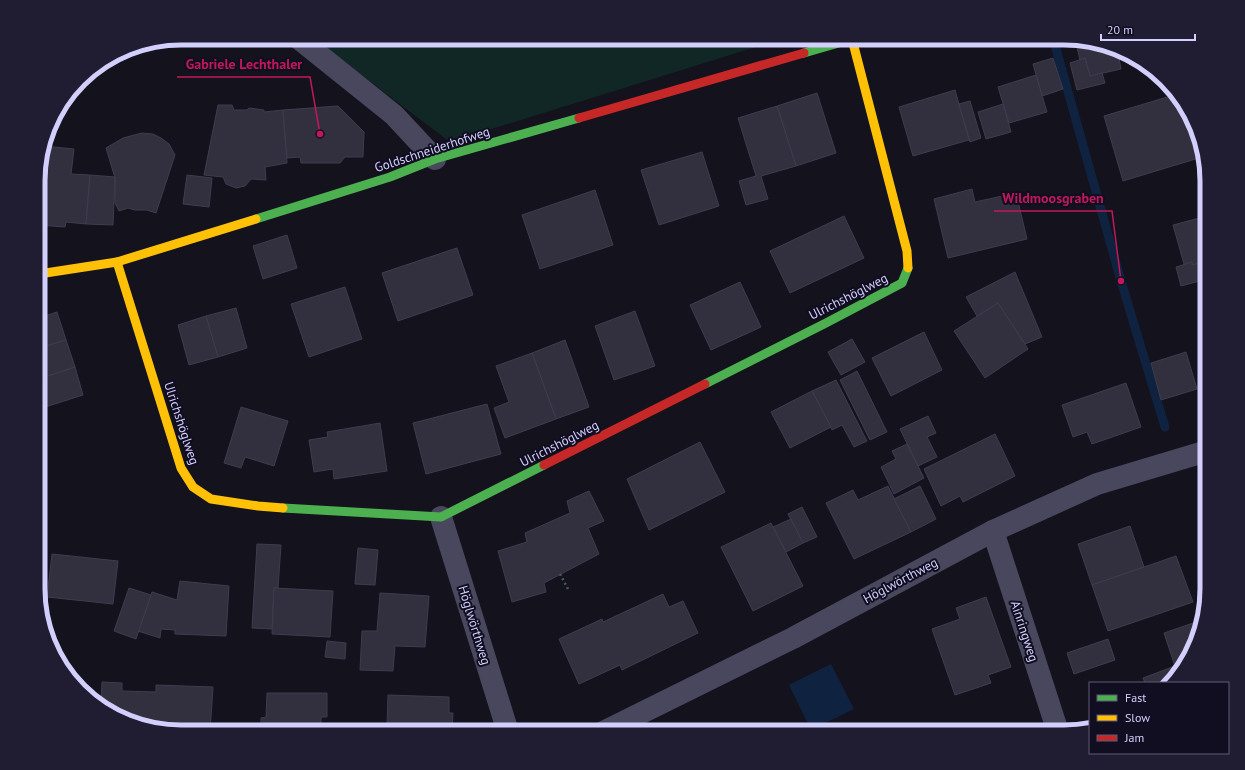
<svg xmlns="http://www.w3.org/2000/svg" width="1245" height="770" viewBox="0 0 1245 770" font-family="'PT Sans',sans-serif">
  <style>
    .green { fill: #112726 }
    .water { fill: #0f2240 }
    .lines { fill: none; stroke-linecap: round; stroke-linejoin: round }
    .stream { stroke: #0f2240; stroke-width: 9 }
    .building { fill: #32303e; stroke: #3f3c4f }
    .path { stroke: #4a5864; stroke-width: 2.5; stroke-dasharray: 2 3; stroke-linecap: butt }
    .street { stroke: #48475d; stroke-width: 22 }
    .fast { stroke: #4caf50; stroke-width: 9 }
    .slow { stroke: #ffc107; stroke-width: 9 }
    .jam { stroke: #c62828; stroke-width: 9 }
    .labels { text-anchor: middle; stroke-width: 4; stroke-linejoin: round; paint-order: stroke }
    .street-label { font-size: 13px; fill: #d3cffd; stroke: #100e20 }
    .rim { fill: none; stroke: #d3cffd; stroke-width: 5 }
    .leader { fill: none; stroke: #c2185b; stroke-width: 1.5 }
    .callout-dot { fill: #c2185b; stroke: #100e20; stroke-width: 1.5 }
    .callout-label { font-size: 14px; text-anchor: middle; font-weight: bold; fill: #c2185b; stroke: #100e20; stroke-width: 4; stroke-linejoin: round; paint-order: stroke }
  </style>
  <rect width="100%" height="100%" fill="#14121c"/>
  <polygon class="green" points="315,38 785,38 450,142 323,46"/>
  <polygon class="water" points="831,664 854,709 811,730 789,685"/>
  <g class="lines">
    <g class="stream">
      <polyline points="1053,38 1121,281 1165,427"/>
      <polyline points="1204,554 1207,561"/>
    </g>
  </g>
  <g class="building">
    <polygon points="1075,39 1101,43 1122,52 1118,53 1121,69 1090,76 1085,58 1080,60"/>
    <polygon points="1053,58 1063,89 1042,96 1033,64"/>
    <polygon points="1085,58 1090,76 1102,73 1105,83 1077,90 1070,63"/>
    <polygon points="1036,75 1047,112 1009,123 998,87"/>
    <polygon points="955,90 969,140 913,156 899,107"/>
    <polygon points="817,93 836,153 796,166 777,106"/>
    <polygon points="1174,95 1188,109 1202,157 1123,181 1104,116"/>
    <polygon points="970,101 981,138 970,142 959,104"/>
    <polygon points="1003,104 1011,132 986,139 978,112"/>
    <polygon points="218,105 232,105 234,110 247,110 249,108 264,110 264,112 283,110 287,163 265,167 266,180 251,179 245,186 236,188 226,184 223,177 204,175"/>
    <polygon points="338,106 364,132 363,157 345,157 340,163 301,163 300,157 287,158 283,110"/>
    <polygon points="777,106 796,166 761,176 768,199 746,205 739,181 756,176 738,118"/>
    <polygon points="142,133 153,134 161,138 169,144 175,155 156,213 147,210 135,210 128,208 119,211 115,203 115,178 106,148 123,138"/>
    <polygon points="44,146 74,149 71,174 90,175 86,224 66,222 65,227 39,225 39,163"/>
    <polygon points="702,152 719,206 659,225 641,170"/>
    <polygon points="90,175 115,177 113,225 86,224"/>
    <polygon points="187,175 212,178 209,207 183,204"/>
    <polygon points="972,189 975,202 1016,193 1027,239 948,258 934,199"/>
    <polygon points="595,190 613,245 540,269 522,215"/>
    <polygon points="844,216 864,258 790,293 770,251"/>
    <polygon points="1207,216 1207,261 1192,265 1192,262 1184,264 1173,225"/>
    <polygon points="287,235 297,268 263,279 253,246"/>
    <polygon points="457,248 473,295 398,321 382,273"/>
    <polygon points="1207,261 1207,279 1181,286 1176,267 1192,262 1192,265"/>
    <polygon points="1015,272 1042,337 1025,344 998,303 977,316 966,297"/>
    <polygon points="740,282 761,327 711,350 690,305"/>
    <polygon points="345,287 362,339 309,357 291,304"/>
    <polygon points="998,303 1028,349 985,378 954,331"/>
    <polygon points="236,308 247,348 218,357 206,316"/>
    <polygon points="635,311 655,366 614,380 595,326"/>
    <polygon points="57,312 66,340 39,348 39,318"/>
    <polygon points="206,316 218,357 189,365 178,325"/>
    <polygon points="924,332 942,370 891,396 872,358"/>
    <polygon points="852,339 865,362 841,375 828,352"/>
    <polygon points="66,340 75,367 39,379 39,348"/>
    <polygon points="565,340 589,407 556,419 532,353"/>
    <polygon points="1204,351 1207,351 1207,363"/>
    <polygon points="1186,352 1197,389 1161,400 1151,363"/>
    <polygon points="532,353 556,419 505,438 494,408 509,402 496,366"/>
    <polygon points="75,367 83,395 39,409 39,379"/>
    <polygon points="857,371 887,432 870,440 840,380"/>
    <polygon points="836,380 867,441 854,447 842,425 832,430 812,391"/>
    <polygon points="1126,383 1141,427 1092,444 1087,432 1073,437 1062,405"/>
    <polygon points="812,391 831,427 790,448 771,412"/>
    <polygon points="487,404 501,454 426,474 413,423"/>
    <polygon points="241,407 288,421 274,466 245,457 241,468 224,463"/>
    <polygon points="928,416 936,433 927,437 937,457 918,466 900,429"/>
    <polygon points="380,423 387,471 334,479 333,469 314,472 309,440 328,437 327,432"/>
    <polygon points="995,434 1015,476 963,502 960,496 941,506 924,469"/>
    <polygon points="700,442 725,492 649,530 627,479"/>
    <polygon points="907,444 924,478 894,494 881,467 896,459 892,451"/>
    <polygon points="888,486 911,532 854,559 826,503 853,490 858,500"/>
    <polygon points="920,486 936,519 911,532 894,499"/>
    <polygon points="589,491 604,521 588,528 599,554 544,583 546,592 512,602 498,551 527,542 525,533 570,513 567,501"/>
    <polygon points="802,507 817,537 803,543 788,514"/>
    <polygon points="791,519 803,543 786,552 773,527"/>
    <polygon points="771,523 803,586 753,611 721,547"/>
    <polygon points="1130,526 1144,567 1092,585 1078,544"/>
    <polygon points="257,544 281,545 278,588 274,588 272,629 252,628"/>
    <polygon points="358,548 378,550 375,585 355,584"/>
    <polygon points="52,554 118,561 113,604 47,597"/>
    <polygon points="1176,556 1193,602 1108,631 1092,585"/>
    <polygon points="180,581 229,586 226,636 175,634 175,630 161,629 160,638 138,631 152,592 177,600"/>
    <polygon points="129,588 151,595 136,639 114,631"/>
    <polygon points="274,588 333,591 330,637 272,634"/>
    <polygon points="380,593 429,596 425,647 395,646 393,671 360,670 362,631 377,631"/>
    <polygon points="663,594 669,607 683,601 698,633 622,670 620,665 579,684 559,639 602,619 603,622"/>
    <polygon points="986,597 1011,667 988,675 991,683 955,695 932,629 960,619 956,608"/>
    <polygon points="1199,621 1183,668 1167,683 1145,683 1143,678 1175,666 1164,633"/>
    <polygon points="1108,639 1115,660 1074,674 1067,653"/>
    <polygon points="327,641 346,643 345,659 325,657"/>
    <polygon points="102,682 122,683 122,691 156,692 156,685 213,687 210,732 181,732 144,727 102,708 101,707"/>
    <polygon points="267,693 327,693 327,717 321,717 321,732 261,732 261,718 266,717"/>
    <polygon points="388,695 449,697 449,713 453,713 452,732 395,732 395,728 387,728"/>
  </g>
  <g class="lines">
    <polyline class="path" points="560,574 568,589"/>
    <g class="street">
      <polyline points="298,38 394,115 435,159"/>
      <polyline points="441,517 508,732"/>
      <polyline points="993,531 1058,732"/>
      <polyline points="603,732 793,638 993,531 1097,484 1207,451"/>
    </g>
    <g class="fast">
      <polyline points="804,53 856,38"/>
      <polyline points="256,219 390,177 435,159 579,118"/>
      <polyline points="705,384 826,323 902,283 908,268"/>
      <polyline points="283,508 441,517 544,465"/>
    </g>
    <g class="slow">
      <polyline points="852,39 907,251 908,268"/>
      <polyline points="117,262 181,468 193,487 211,499 258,506 283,508"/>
      <polyline points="39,274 117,262 256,219"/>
    </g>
    <g class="jam">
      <polyline points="579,118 804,53"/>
      <polyline points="544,465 705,384"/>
    </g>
  </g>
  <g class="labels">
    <g class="street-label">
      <text transform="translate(432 149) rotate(-18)" y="5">Goldschneiderhofweg</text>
      <text transform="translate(848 296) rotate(-27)" y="5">Ulrichshöglweg</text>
      <text transform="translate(182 423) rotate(72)" y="5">Ulrichshöglweg</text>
      <text transform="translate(559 443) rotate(-27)" y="5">Ulrichshöglweg</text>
      <text transform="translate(900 580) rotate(-28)" y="5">Höglwörthweg</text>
      <text transform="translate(475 625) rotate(73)" y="5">Höglwörthweg</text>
      <text transform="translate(1025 631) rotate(72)" y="5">Ainringweg</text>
    </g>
  </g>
  <path d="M0 0H1245V770H0ZM181 45H1064A136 136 0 0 1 1200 181V589A136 136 0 0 1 1064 725H181A136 136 0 0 1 45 589V181A136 136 0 0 1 181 45Z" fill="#201d32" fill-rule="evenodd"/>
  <path class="rim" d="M181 45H1064A136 136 0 0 1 1200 181V589A136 136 0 0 1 1064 725H181A136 136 0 0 1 45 589V181A136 136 0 0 1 181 45Z"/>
  <path class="leader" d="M320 134L310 77H177M1121 281L1112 211H994"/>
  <g class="callout-dot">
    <circle cx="320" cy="134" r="4"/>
    <circle cx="1121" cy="281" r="4"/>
  </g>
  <g class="callout-label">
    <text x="244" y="69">Gabriele Lechthaler</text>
    <text x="1053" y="203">Wildmoosgraben</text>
  </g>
  <rect x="1089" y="682" width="140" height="72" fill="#100e20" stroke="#5e5b78"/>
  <rect x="1097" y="695" width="20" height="6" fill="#4caf50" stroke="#5e5b78"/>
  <text x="1125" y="702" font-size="12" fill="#d3cffd">Fast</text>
  <rect x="1097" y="715" width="20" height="6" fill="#ffc107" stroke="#5e5b78"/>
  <text x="1125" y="722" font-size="12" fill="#d3cffd">Slow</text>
  <rect x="1097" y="735" width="20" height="6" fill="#c62828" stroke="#5e5b78"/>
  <text x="1125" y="742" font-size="12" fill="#d3cffd">Jam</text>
  <path d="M1101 34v6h94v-6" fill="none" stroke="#d3cffd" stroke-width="2"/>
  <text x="1107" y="34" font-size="12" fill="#d3cffd" stroke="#100e20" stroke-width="3" paint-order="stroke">20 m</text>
</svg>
